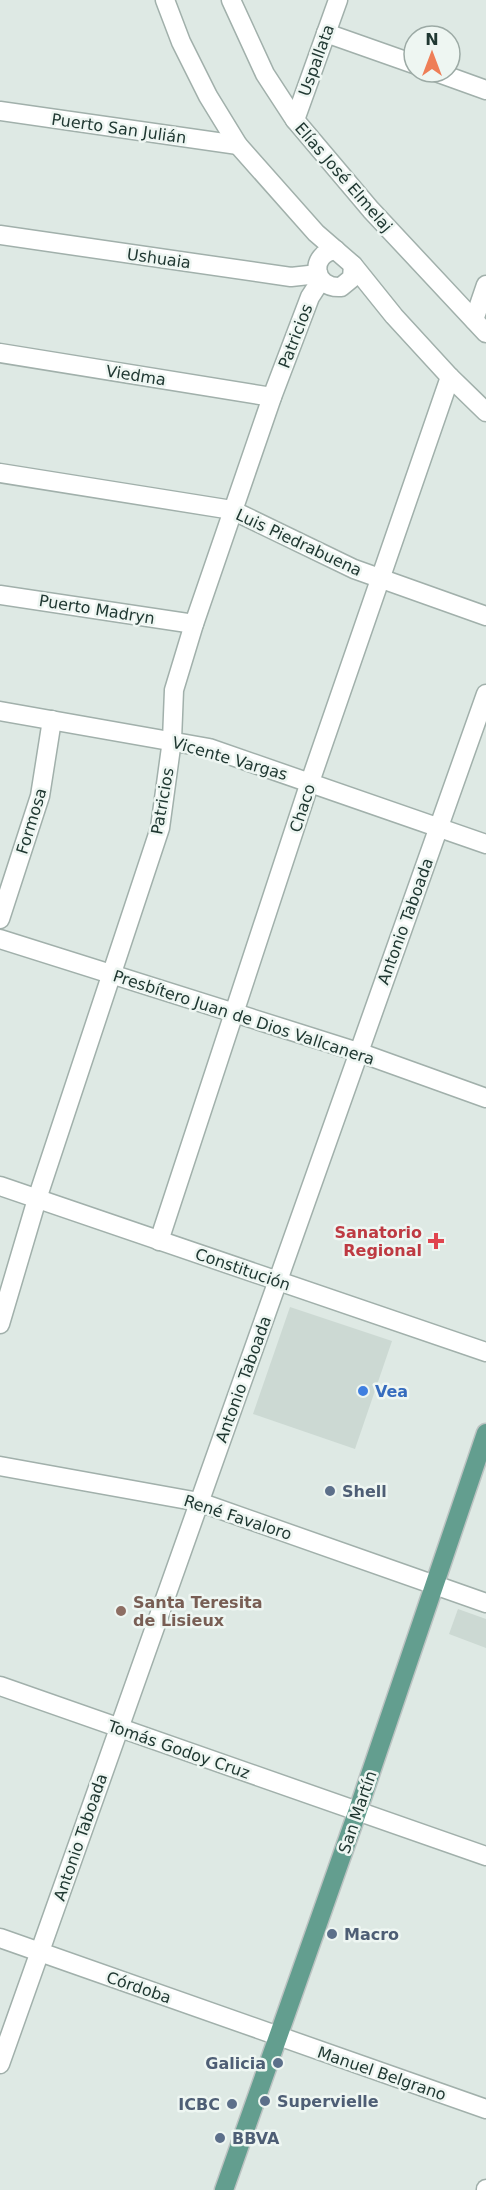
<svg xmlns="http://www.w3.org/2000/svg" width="486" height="2190" viewBox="0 0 486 2190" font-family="'DejaVu Sans',sans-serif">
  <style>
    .built { fill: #ccd9d3 }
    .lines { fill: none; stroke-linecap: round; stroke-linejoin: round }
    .minor-casing { stroke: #a1b0ab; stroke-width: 21 }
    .major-casing { stroke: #bcc3c2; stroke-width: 21 }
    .minor { stroke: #fff; stroke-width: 18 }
    .major { stroke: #639e8f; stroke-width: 18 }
    .health-dot { fill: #e0444e; stroke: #eef6f2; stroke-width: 2 }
    .shop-dot { fill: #3f7fe0; stroke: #eef6f2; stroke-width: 2 }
    .service-dot { fill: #5c6f8a; stroke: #eef6f2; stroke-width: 2 }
    .education-dot { fill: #8d6e63; stroke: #eef6f2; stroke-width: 2 }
    .labels { text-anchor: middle; stroke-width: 5; stroke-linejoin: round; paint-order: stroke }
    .street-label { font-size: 16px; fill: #203832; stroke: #eef6f2 }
    .health-label { font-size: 16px; font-weight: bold; fill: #be3a42; stroke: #eef6f2; text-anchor: end }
    .shop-label { font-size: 16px; font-weight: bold; fill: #366cbe; stroke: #eef6f2; text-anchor: start }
    .service-label { font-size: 16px; font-weight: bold; fill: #4e5e75; stroke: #eef6f2; text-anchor: start }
    .education-label { font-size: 16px; font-weight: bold; fill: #785e54; stroke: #eef6f2; text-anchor: start }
  </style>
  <rect width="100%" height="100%" fill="#dee9e4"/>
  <g class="built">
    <polygon points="290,1307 392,1341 355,1449 253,1414"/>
    <polygon points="458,1609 486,1619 486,1648 449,1634"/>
  </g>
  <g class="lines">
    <g class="minor-casing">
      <g id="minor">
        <polyline points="165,0 181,42 208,96 238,145 316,233 353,265 394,316 450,377 486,412"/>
        <polyline points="231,0 265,74 295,120 371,210 486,333"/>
        <polyline points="326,33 414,64"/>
        <polyline points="436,72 486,90"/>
        <polyline points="0,111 238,145"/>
        <polyline points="295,120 338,0"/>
        <polyline points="0,235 291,277 318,274"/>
        <path d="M336,250c-27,3 -24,39 5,37l11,-9 1,-13"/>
        <polyline points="474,320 486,285"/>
        <polyline points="0,353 272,397"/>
        <polyline points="0,473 232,510 354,569 486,616"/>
        <polyline points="0,595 194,624"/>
        <polyline points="0,711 209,748 486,844"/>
        <polyline points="0,919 40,796 52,720"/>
        <polyline points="0,939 358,1052 486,1098"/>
        <polyline points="0,1186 486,1352"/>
        <polyline points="159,1241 310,782 450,377"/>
        <polyline points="0,1324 37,1199 160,828 172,740 174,690 194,624 272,397 310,297 321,280"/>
        <polyline points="0,1466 199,1502 486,1603"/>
        <polyline points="0,1686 486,1856"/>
        <polyline points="0,1938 486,2109"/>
        <polyline points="0,2064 486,694"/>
        <polyline points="486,2190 486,2189"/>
      </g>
    </g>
    <g class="major-casing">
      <polyline id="major" points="224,2190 358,1810 486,1433"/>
    </g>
    <use href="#minor" class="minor"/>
    <use href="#major" class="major"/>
  </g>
  <path class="health-dot" d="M433 1232h6v6h6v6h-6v6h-6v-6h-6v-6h6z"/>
  <circle class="shop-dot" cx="363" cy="1391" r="6"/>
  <g class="service-dot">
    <circle cx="330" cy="1491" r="6"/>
    <circle cx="332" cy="1934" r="6"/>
    <circle cx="278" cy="2063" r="6"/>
    <circle cx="265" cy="2101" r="6"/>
    <circle cx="232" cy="2104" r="6"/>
    <circle cx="220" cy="2138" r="6"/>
  </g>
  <circle class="education-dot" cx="121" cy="1611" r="6"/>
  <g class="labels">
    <g class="street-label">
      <text transform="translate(316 60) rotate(-70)" y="6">Uspallata</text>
      <text transform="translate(119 128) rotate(8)" y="6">Puerto San Julián</text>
      <text transform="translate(344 177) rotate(49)" y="6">Elías José Elmelaj</text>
      <text transform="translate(159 258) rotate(8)" y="6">Ushuaia</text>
      <text transform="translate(295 336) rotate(-69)" y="6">Patricios</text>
      <text transform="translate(136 375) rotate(9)" y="6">Viedma</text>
      <text transform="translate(299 542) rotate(25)" y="6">Luis Piedrabuena</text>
      <text transform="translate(97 609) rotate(9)" y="6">Puerto Madryn</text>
      <text transform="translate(230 758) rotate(16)" y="6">Vicente Vargas</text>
      <text transform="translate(162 801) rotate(-80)" y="6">Patricios</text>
      <text transform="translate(302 808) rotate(-72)" y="6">Chaco</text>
      <text transform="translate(31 821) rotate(-73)" y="6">Formosa</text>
      <text transform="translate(405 921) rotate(-70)" y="6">Antonio Taboada</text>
      <text transform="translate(244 1017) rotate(18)" y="6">Presbítero Juan de Dios Vallcanera</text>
      <text transform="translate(243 1269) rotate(19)" y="6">Constitución</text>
      <text transform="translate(243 1379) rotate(-70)" y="6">Antonio Taboada</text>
      <text transform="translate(238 1517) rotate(18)" y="6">René Favaloro</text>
      <text transform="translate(179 1749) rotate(19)" y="6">Tomás Godoy Cruz</text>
      <text transform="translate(357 1812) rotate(-71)" y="6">San Martín</text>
      <text transform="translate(80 1837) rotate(-71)" y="6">Antonio Taboada</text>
      <text transform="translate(139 1987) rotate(19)" y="6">Córdoba</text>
      <text transform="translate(382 2073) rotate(19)" y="6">Manuel Belgrano</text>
    </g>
    <g class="health-label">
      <text x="422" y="1238">Sanatorio<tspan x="422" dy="18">Regional</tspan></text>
    </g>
    <g class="shop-label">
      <text x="375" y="1397">Vea</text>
    </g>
    <g class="service-label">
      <text x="342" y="1497">Shell</text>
      <text x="344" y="1940">Macro</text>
      <text x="266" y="2069" text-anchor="end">Galicia</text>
      <text x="277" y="2107">Supervielle</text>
      <text x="220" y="2110" text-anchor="end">ICBC</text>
      <text x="232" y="2144">BBVA</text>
    </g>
    <g class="education-label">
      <text x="133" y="1608">Santa Teresita<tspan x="133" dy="18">de Lisieux</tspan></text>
    </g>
  </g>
  <g transform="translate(432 54)"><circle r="28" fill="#eef6f2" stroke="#9caaa5" stroke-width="1.5"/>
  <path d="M0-4.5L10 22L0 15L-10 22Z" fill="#ee7e57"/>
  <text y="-9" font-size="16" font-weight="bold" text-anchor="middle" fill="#203832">N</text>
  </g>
</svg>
